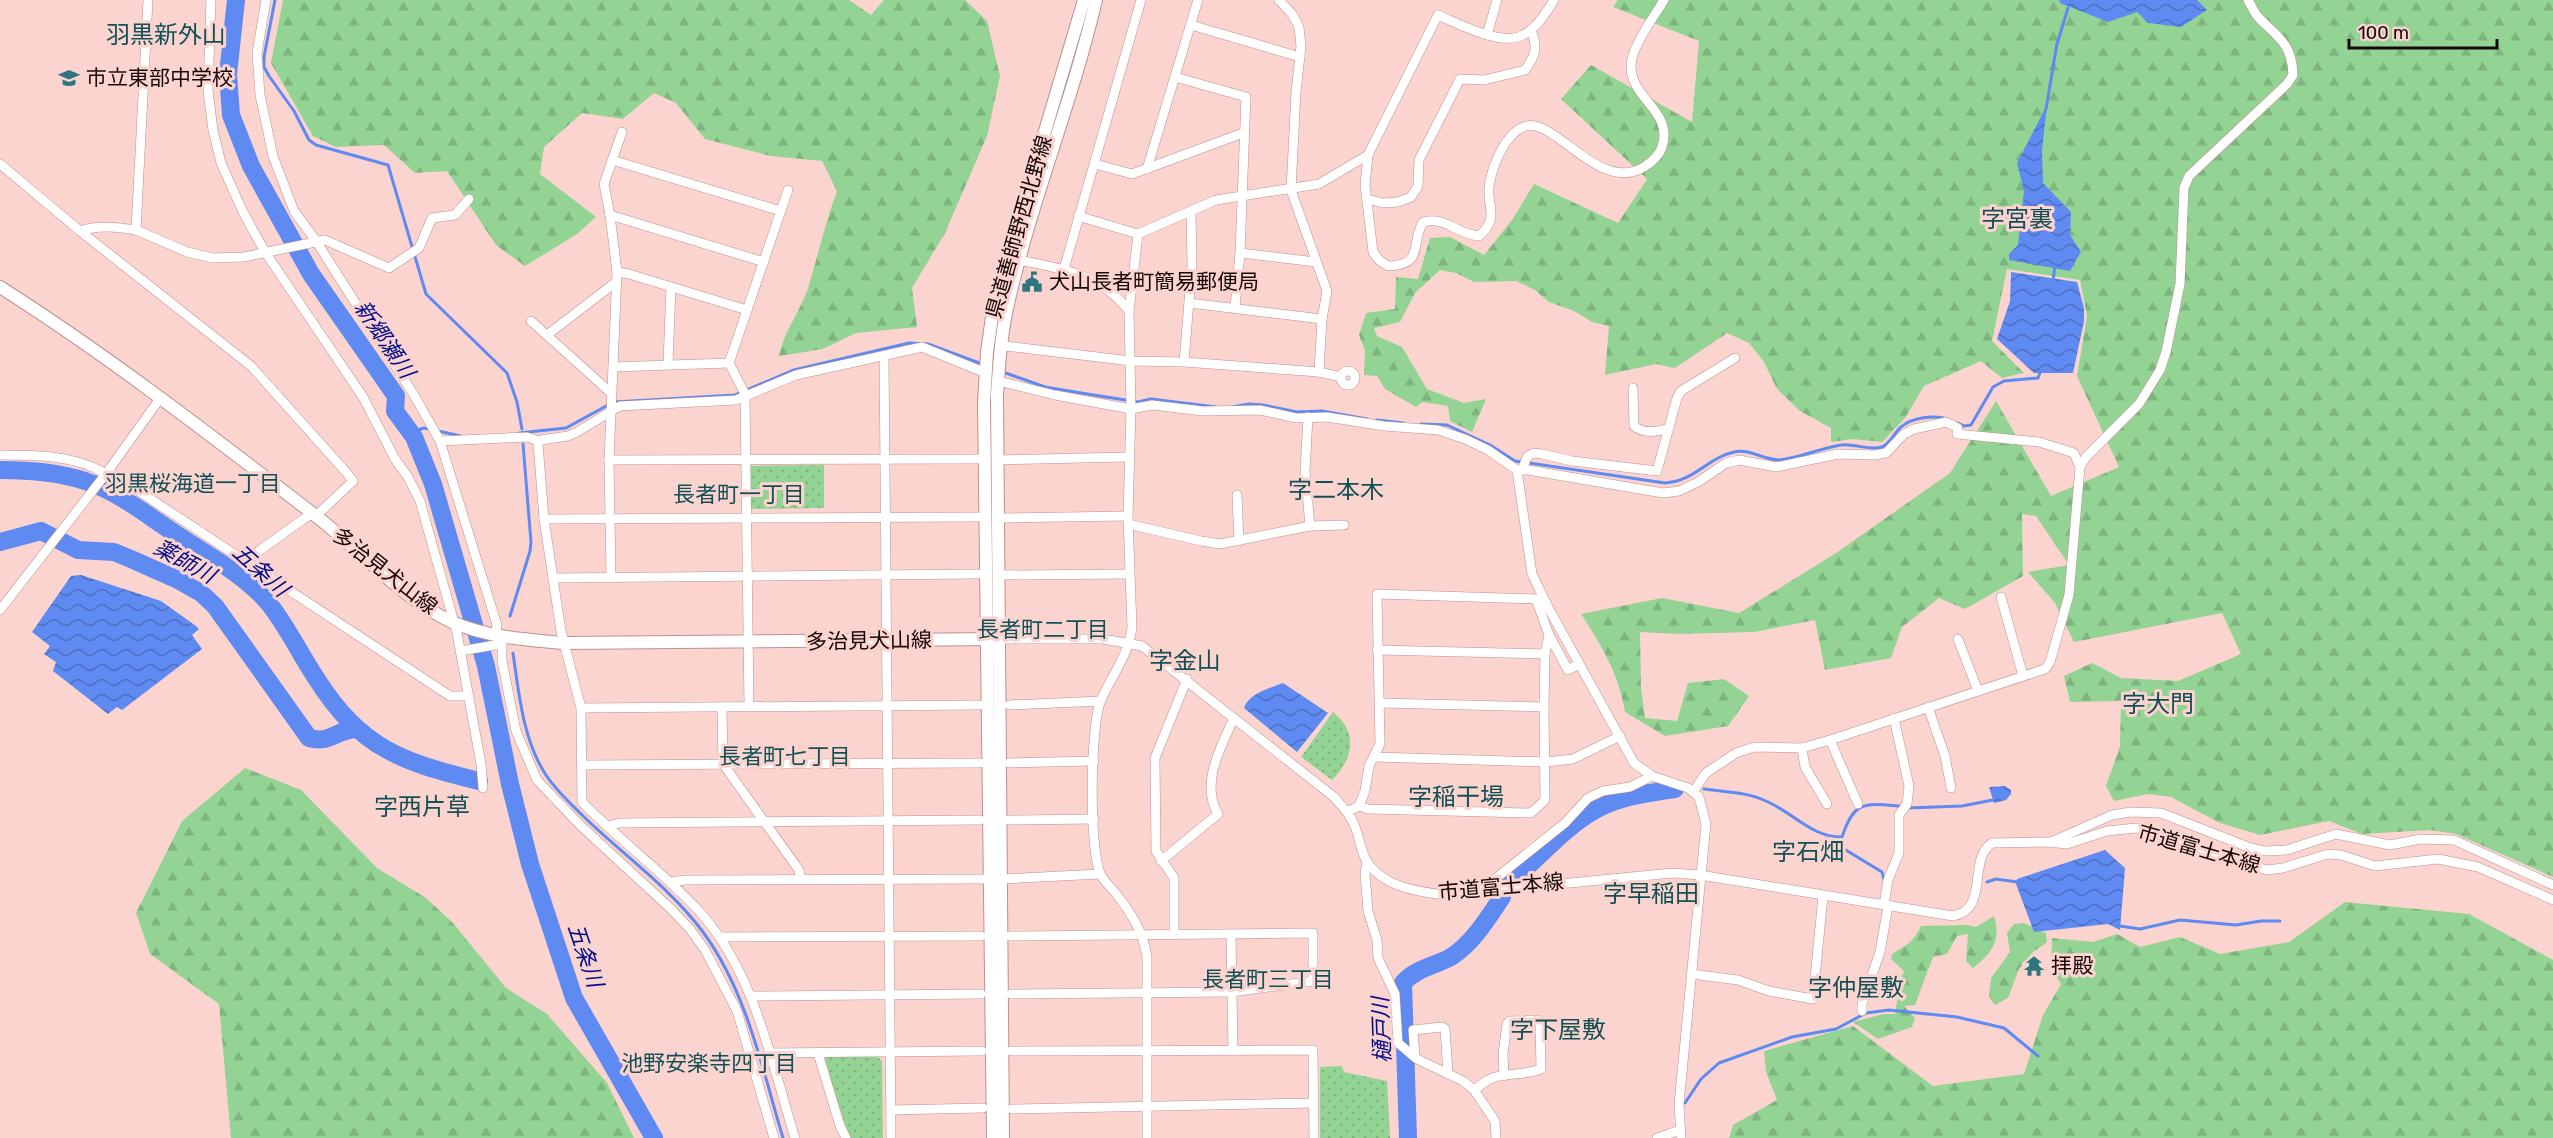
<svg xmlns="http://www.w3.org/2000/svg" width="2553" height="1138" viewBox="0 0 2553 1138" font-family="Rubik,'Noto Sans JP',sans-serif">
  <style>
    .forest { fill: url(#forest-firs) }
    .park { fill: url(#park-dots) }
    .water { fill: url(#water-waves) }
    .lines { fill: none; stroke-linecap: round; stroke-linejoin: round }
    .stream { stroke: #5e8af1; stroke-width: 3 }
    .river { stroke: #5e8af1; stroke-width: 18 }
    .minor-casing { stroke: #bd908c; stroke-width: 10 }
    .major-casing { stroke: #bd908c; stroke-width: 14 }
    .minor { stroke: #fff; stroke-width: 9 }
    .major { stroke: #fff; stroke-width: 12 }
    .labels { text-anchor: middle; stroke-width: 6; stroke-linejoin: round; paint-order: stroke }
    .poi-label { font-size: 21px; fill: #160707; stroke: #fbd4d0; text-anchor: start }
    .street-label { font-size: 21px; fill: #160707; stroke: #fbd4d0 }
    .water-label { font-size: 22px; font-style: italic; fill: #030d8a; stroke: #fbd4d0 }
    .neighbourhood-label { font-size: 22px; fill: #135056; stroke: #fbd4d0 }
    .quarter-label { font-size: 24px; fill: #135056; stroke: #fbd4d0 }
  </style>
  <defs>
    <pattern id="forest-firs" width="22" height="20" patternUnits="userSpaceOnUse" patternTransform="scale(1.5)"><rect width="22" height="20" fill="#93d494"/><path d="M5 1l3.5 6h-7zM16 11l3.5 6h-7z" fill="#7eb47e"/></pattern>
    <pattern id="park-dots" width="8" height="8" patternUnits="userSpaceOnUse" patternTransform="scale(1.5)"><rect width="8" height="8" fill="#93d494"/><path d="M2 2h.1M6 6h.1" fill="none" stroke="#7eb47e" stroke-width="1.8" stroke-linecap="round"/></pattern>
    <pattern id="water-waves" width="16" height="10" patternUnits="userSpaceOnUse" patternTransform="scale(1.5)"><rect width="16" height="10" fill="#5e8af1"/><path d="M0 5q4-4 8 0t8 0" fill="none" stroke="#4d6fc1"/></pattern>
  </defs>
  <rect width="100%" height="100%" fill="#fbd4d0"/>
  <g class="forest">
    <path d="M283,0h566l22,15 13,-15h81l22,21 13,55 -13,60 -42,97 -33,55 5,39 -61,6 -33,16 -44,7c5,-25 21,-44 29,-68 10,-32 17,-65 29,-97l-15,-30 -51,-5 -66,-17 -29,-36 -22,-10 -31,26 -41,-6 -38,34 -4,27 56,43 -19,17 -52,32 -29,-21 -49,-74 -32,2 -31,-28 -48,2 -23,-11 -42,-73z"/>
    <path d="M1618,0h935v877l-97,-43 -26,-4 -68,4 -33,-13 -69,14 -40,-12 -49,-26 -23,-3 -34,7 -8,-15 14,-40 1,-45 -51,1 -6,-26 28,-13 29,15 57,3 63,-27 -19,-41 -148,29 -19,-39 -27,-31 41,-7 -33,-49 -14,-2 1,62 -58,33 -26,-11 -37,29 -11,31 -66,12 -10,-50 -61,12 -76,2 -38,-2 1,56 4,30 32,3 11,-38 36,-4 25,17 -21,30 -63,10 -40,-24c-6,-38 -24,-67 -44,-98l81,-16 77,15 97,-60 114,-80 46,-72 55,95 68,-29 -42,-91 10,-60 -7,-36 -73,-11 -15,72 32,32 -22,5 -21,-17 -57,25 -19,32 -23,24 -29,-3 -22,3v-14l-31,-17 -23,-22 -13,-27 -15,-19 -22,-10 -52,35 -19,-4 -51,11 4,-49 -17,-4 -18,-11 -25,-9 -14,-12 -19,-9 -42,1 -18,-9 -16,-3 -25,23 -15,29 -26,6 3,8 25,11 25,42 37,14 22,-4 -14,33 -22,-11 -2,-15 -26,-4 -6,5 -31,-18 -8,-13 -13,-1 1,-24 -6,-16 7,-22 29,-4 1,-32 22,2 12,-41 20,-1 34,18 28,-35 22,-36 84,39 29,-44 -86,-80 30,-34 101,57 7,-81 -86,-34z"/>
    <polygon points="245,768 301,790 377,868 426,898 453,923 506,988 547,1014 607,1083 634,1138 231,1138 219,1004 150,954 136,913 182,821"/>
    <polygon points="2345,902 2469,914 2553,960 2553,1138 1729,1138 1733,1125 1777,1100 1766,1072 1764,1051 1853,1026 1933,1086 2024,1074 2043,1015 2061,984 2051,969 2052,938 2093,942 2117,934 2140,947 2180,937 2220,954 2289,942"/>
    <path d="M1994,916c7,25 -1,36 -21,52l-7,-7 2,-27 -11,2 -10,18 -14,3 -18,48 -11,1 11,12 -3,9 -34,12 -25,-17 31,-8h11l5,-32 4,-11 -13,-12 1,-5c14,-8 22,-13 29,-28l46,-1 9,2z"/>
    <polygon points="2024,923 2046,933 2047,942 2033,952 2019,969 2008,998 1995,1005 1989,996 1991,978 2010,952 2007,933 2014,924"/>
  </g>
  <g class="park">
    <polygon points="824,465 824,508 750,509 749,466"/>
    <path d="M1333,712c26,21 20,47 -1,68l-31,-23z"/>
    <polygon points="826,1057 878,1057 882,1061 883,1138 851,1138 849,1136 824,1062"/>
    <polygon points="1342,1066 1344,1072 1387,1081 1390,1138 1320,1138 1320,1067"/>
  </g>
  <g class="water">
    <polygon points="2059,0 2197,0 2207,10 2181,27 2148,23 2137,12 2108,22 2060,3"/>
    <polygon points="2047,105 2042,150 2043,183 2071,212 2070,235 2081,252 2070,271 2009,260 2009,254 2018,245 2024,191 2017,163"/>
    <polygon points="2011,272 2077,282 2084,308 2084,321 2073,373 2034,373 1997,339 2010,301"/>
    <polygon points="81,575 161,601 196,626 199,629 192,635 202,649 122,710 117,707 108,714 53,671 56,662 44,654 50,646 32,632 71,576"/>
    <path d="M1283,683l45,30 -31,39 -53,-44c5,-15 26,-20 39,-25z"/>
    <polygon points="2005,786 2011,790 2011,794 2006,800 1994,803 1989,787"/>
    <polygon points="2105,850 2125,868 2120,930 2108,924 2034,932 2016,884 2017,879"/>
  </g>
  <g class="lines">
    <g class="stream">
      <polyline points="275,0 264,57 264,67 269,76 294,111 309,140 316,145 388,165 426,294 507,373 517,402 522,429"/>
      <polyline points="2046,109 2057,44 2068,8"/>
      <polyline points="2053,281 2055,266"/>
      <polyline points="1003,372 1045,387 1081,393 1138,402 1151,399 1216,407"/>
      <polyline points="614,402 735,395 794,370 909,343 928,344 982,364"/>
      <polyline points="1232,407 1249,404 1263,405 1297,412 1322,411 1367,419"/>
      <polyline points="1377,420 1403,423"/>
      <polyline points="1957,423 1964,426 1971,425 1993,387 2004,381 2038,378 2041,370"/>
      <path d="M1421,424l26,1 43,20 25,16 150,22c30,-2 42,-25 69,-31 14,-4 30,8 45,8 21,-2 42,-12 62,-15 13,-2 28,6 41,2 8,-3 12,-14 19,-20 11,-10 34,-12 47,-8"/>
      <polyline points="519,433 566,428 608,405"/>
      <polyline points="414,437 418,430 424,428 461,436"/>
      <polyline points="510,616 530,551 531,542 523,444"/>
      <path d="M513,653c6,41 10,87 33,122 9,14 21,25 33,37 40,40 90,74 124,120 44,60 59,136 80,206"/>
      <path d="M1704,789c22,3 44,3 64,13 27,12 43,35 74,35 12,-36 22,-34 57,-31"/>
      <polyline points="1907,808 1962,806 1993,800"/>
      <polyline points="1826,838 1882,872 1884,880"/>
      <polyline points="1987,882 1996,879 2017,882"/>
      <polyline points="2120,926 2140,929 2180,920 2236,925 2261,921 2280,921"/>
      <polyline points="1685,1103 1701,1079 1719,1063 1792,1037 1836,1029 1866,1013 1889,1010 1957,1017 2004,1028 2038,1056"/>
    </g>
    <g class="river">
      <polyline points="236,0 228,74 231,115 251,166 311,274 396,396 395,411 414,437 433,484 486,666 510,784 530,864 574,998 654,1138"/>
      <path d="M0,470c29,0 58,2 85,11 35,11 64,36 94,55 31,21 68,40 91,69 18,23 30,49 46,73 45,71 86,84 163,103"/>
      <path d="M0,542l41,-11 37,19 36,2 17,7 45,20 25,14 14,13 94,132c21,6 27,-8 47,-9"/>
      <path d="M1510,882c28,-23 57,-58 89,-74 24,-12 50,-15 76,-19"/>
      <path d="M1408,1138l-5,-155c13,-15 32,-17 48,-26 22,-14 37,-39 51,-60"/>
    </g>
    <g class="minor-casing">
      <g id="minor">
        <polyline points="148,0 136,230 187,252 213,258 244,257 325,240 389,268 419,248 432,218 455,215 469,199"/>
        <polyline points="211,0 208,91 213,130 221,163 243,212 265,252 363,397 395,459 408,477 420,501 457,633 481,764 483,788"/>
        <polyline points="266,0 257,53 260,95 273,156 294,211 316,241 414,395 440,441 497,625 496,634"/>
        <path d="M1554,0c-8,13 -17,28 -31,35 -21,12 -64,-11 -85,-20l-70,140 -3,30 8,67 6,8 9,6c37,-1 22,-22 35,-44 23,-6 33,12 56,14 23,-20 5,-31 11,-55 4,-18 16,-49 36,-55 29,-8 74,68 118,41 8,-5 15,-11 18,-20 12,-36 -32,-48 -31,-82 1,-19 23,-48 33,-65"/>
        <polyline points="1191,25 1300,57"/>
        <polyline points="1487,35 1497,0"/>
        <polyline points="1175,77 1246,97 1240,253 1235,308"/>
        <polyline points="612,160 781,211"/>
        <polyline points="0,164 80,231 251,366 346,472 353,481 316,516"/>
        <polyline points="1095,164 1132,174 1243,133"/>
        <polyline points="1147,169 1198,0"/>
        <path d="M1367,199l16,4 15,-1 13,-5 7,-11 1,-26 41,-81 24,1 41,-10c11,-15 13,-23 6,-40"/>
        <polyline points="610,215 764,262"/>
        <polyline points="1078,216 1138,234 1216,200 1319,184 1368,155"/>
        <path d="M80,231c18,-6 37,-4 56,-1"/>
        <path d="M1138,234l-9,77 2,98 -3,107 4,112c-4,28 -20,47 -31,72 -11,26 -12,146 -1,173 3,8 12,15 17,22 16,21 25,35 30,61v182"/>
        <polyline points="1240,253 1316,262"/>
        <path d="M1013,259c45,9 86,13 116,52"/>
        <polyline points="1064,269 1141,0"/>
        <polyline points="617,272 629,274 747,310"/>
        <polyline points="1189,303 1322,319"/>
        <polyline points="531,321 611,393"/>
        <polyline points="547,335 616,282"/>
        <polyline points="1005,346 1131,361 1184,362 1319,372 1322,319 1327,291 1291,190 1296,92 1301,46 1299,27 1292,14 1279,0"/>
        <polyline points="884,356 891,1138"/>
        <polyline points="1184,362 1192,265 1191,212"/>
        <polyline points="668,364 671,287"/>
        <polyline points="613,367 729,363"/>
        <circle cx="1348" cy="378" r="7"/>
        <polyline points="1319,372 1341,377"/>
        <polyline points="998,381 1055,395 1131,409 1152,405 1203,411 1260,410 1296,418 1327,417 1384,426 1438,430 1465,439 1488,450 1517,470 1528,470 1663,493 1679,491 1698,482 1726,463 1739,460 1776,467 1838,454 1874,455 1886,453 1904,434 1914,429 1946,422 1958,428 1957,434 2039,442 2074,453 2080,467"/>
        <path d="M1633,388l1,38c9,8 23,6 35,2"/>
        <polyline points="1308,417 1305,471 1310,526"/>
        <polyline points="440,441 527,437 539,441"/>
        <path d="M0,455c35,0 76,0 106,19"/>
        <polyline points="609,460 977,459"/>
        <polyline points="999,460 1128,457"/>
        <polyline points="1517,470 1532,574 1549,609 1634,763 1652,776 1688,788 1693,792 1699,797 1706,824 1679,1104 1681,1138"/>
        <polyline points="1522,470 1527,457 1533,453 1542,454 1572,461 1657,471 1677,398 1681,391 1735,358"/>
        <polyline points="108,471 450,696 469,696"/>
        <polyline points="1237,495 1239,541"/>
        <polyline points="1004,518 1128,516"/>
        <polyline points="544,519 978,517"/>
        <polyline points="1128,524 1201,541 1220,544 1310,526 1344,525"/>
        <polyline points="246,563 259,551 312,513"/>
        <polyline points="1000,575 1129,574"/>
        <polyline points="611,576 609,460 617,272 610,215 604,184 622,132"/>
        <polyline points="553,578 978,574"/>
        <polyline points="2001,597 2023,676"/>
        <polyline points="0,610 108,471 161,397"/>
        <polyline points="1549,635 1568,670 1579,664"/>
        <polyline points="502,636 502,661 516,731 537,780 580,825 670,908 690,929 705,950 737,1011 774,1138"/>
        <path d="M1000,639h103l39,7 192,151c8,9 15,16 20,27 5,11 6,25 12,36 16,27 52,32 80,35l226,-22 28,2 253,41c37,-7 14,-56 39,-73l56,-1 19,2 40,-13 29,-3 19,4 87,31 25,7 16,-2 45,-14 13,1 34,11 63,-7 40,8 75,33"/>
        <polyline points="1958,639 1978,691"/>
        <polyline points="1377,650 1545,654"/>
        <polyline points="460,651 501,644"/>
        <polyline points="1381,703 1544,707"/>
        <polyline points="1009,705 1101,701"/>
        <polyline points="722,707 723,764 799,870 801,880"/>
        <polyline points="749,707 745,394 729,363 788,190"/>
        <polyline points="1928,707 1945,756 1951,788"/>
        <polyline points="581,708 980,705"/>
        <polyline points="1830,740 1858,804"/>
        <polyline points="1802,748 1805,767 1827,804"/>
        <polyline points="1375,757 1546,762 1573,759 1620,736"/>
        <polyline points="1009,763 1094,761"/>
        <polyline points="581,765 980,763"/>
        <path d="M1693,792l13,-19 30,-20 18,-6 48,1 28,-8 215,-71 5,-7 19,-67 11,-128 6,-10 53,-53 21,-34 6,-18 14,-68 4,-96 5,-12 98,-92 6,-9c-1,-30 -13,-36 -32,-55 -6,-5 -9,-13 -13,-20"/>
        <polyline points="1347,812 1359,806 1368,809 1531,813 1545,800 1544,707 1545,654 1549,635 1536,599 1377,594 1380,744 1369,766 1365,791 1359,806"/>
        <polyline points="1009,820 1094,819"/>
        <polyline points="608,826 619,823 980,820"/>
        <polyline points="2051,842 2112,815 2131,812 2161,813 2248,847 2264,851 2287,850 2336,834 2390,845 2421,839 2454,840 2553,885"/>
        <path d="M1161,861l57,-47c-18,-31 3,-67 16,-96"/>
        <polyline points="1367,861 1365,874 1368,911 1377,940 1378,958 1395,994 1398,1043 1417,1059 1463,1081 1474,1090 1495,1121 1496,1138"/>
        <polyline points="1001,879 1100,874"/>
        <polyline points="670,882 686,880 990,879"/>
        <polyline points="1480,891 1565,823 1588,798 1603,791 1630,787 1652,776"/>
        <polyline points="1884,905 1888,880 1899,853 1899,815 1907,804 1909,786 1894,718"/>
        <polyline points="1174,934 1174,878 1156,851 1155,758 1187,679"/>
        <polyline points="1231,934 1233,1050"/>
        <polyline points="1010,936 1313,933 1313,981 1232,992 1011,994"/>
        <polyline points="720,937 981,936"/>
        <polyline points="1691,974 1738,980 1769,991 1813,999 1823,896"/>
        <polyline points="751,996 981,994"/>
        <polyline points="1862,1011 1862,1004 1880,952 1888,906"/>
        <polyline points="1011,1051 1313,1050 1314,1138"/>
        <polyline points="770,1053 982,1051"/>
        <polyline points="818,1053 840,1126 846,1138"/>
        <polyline points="1415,1057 1413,1030 1442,1027 1445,1029 1448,1074"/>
        <path d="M1474,1090c7,-5 14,-12 22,-13 14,-4 30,-2 45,-8l-1,-47 -2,-2 -28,1 -3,3 -4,30 1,22"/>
        <polyline points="1012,1109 1314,1103"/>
        <polyline points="891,1110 983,1108"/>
        <path d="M795,1138c-24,-77 -40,-165 -96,-227 -36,-39 -80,-71 -117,-109l-1,-94 -20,-77 -17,-112 -6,-76 3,-3 27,-4 9,-4 43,-26 116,-6 60,-25 126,-28 64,26"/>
        <polyline points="1657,1138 1680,1130"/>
      </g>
    </g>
    <g class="major-casing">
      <g id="major">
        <path d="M0,287c110,70 213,150 316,229 45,35 85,82 136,106 34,15 75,18 111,21l433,-4"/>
        <polyline points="993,1138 984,402 987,352 994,303 1084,0"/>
        <path d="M1003,1138l-6,-743c2,-30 4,-61 11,-91 23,-103 64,-201 88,-304"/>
      </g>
    </g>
    <use href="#minor" class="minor"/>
    <use href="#major" class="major"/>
  </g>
  <defs>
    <g id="school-bare" transform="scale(1.62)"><path d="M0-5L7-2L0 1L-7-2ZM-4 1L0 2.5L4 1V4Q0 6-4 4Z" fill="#2e767e" stroke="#fbd4d0" stroke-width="2.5" paint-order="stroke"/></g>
    <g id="civic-bare" transform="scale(1.62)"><path d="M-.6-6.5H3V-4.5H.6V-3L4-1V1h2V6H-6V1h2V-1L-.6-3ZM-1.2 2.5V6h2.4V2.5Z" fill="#2e767e" stroke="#fbd4d0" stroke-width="2.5" paint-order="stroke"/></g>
    <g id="temple-bare" transform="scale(1.62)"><path d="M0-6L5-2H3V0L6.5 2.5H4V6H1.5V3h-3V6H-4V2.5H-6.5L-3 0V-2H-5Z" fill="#2e767e" stroke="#fbd4d0" stroke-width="2.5" paint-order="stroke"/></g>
  </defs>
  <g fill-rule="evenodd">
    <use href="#school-bare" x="69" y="78"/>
    <use href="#civic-bare" x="1032" y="282"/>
    <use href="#temple-bare" x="2034" y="966"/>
  </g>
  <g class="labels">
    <g class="poi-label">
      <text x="86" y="85">市立東部中学校</text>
      <text x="1049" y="289">犬山長者町簡易郵便局</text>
      <text x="2051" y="973">拝殿</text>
    </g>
    <g class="street-label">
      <text transform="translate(1019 227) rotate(-74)" y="7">県道善師野西北野線</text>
      <text transform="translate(385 571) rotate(38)" y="7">多治見犬山線</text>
      <text transform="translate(869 641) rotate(-1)" y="7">多治見犬山線</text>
      <text transform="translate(2199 849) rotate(16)" y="7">市道富士本線</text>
      <text transform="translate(1501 887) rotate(-5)" y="7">市道富士本線</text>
    </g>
    <g class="water-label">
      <text transform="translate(385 339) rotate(56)" y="8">新郷瀬川</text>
      <text transform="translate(185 561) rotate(29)" y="8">薬師川</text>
      <text transform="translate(261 570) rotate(42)" y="8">五条川</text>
      <text transform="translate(586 955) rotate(71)" y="8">五条川</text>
      <text transform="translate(1381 1030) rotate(-92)" y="8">樋戸川</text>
    </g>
    <g class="neighbourhood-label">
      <text x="193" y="491">羽黒桜海道一丁目</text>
      <text x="739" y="502">長者町一丁目</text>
      <text x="1043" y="637">長者町二丁目</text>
      <text x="785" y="764">長者町七丁目</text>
      <text x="1268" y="987">長者町三丁目</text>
      <text x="709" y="1071">池野安楽寺四丁目</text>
    </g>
    <g class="quarter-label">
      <text x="166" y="43">羽黒新外山</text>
      <text x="2017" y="227">字宮裏</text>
      <text x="1336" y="498">字二本木</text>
      <text x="1185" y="669">字金山</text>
      <text x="2158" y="712">字大門</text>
      <text x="1456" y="805">字稲干場</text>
      <text x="422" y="815">字西片草</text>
      <text x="1808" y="860">字石畑</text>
      <text x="1651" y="902">字早稲田</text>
      <text x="1856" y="996">字仲屋敷</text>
      <text x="1558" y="1038">字下屋敷</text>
    </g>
  </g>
  <path d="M2349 39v9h148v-9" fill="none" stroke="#160707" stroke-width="3"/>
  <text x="2358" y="39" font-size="18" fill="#160707" stroke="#fbd4d0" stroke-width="4.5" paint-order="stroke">100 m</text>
</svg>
